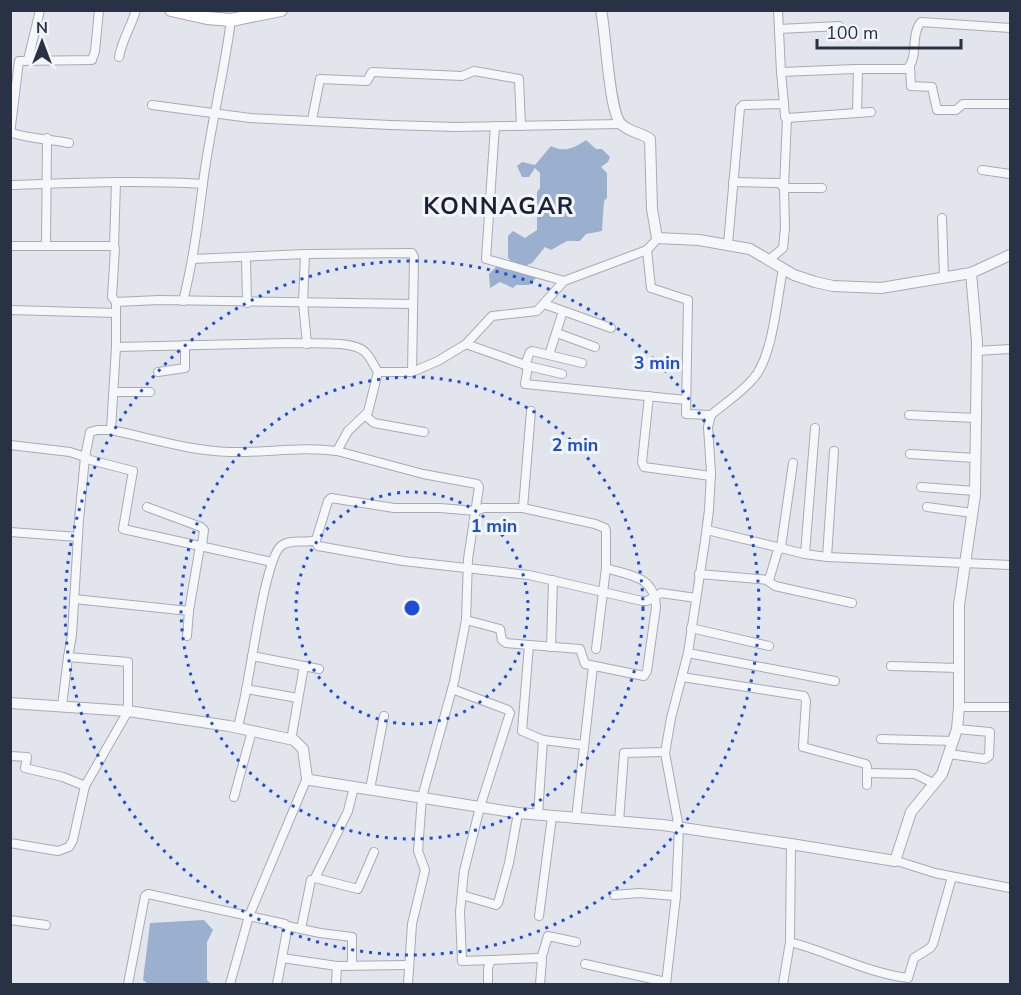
<svg xmlns="http://www.w3.org/2000/svg" width="1021" height="995" viewBox="0 0 1021 995" font-family="'Nunito Sans',sans-serif">
  <style>
    .water { fill: #9bb0ce }
    .lines { fill: none; stroke-linecap: round; stroke-linejoin: round }
    .minor-casing { stroke: #a7abb7; stroke-width: 10 }
    .tertiary-casing { stroke: #a7abb7; stroke-width: 12 }
    .secondary-casing { stroke: #a7abb7; stroke-width: 14 }
    .minor { stroke: #f6f7f9; stroke-width: 8 }
    .tertiary { stroke: #f6f7f9; stroke-width: 10 }
    .secondary { stroke: #fff; stroke-width: 12 }
    .ring { fill: none; stroke: #1d4ed8; stroke-width: 3; stroke-dasharray: 3 6 }
    .labels { text-anchor: middle; stroke-width: 6; stroke-linejoin: round; paint-order: stroke }
    .district-label { font-size: 24px; font-weight: bold; letter-spacing: 1.5px; fill: #1b2236; stroke: #f2f5f9 }
    .centre { fill: #1d4ed8; stroke: #f2f5f9; stroke-width: 3 }
    .ring-label { font-size: 18px; text-anchor: middle; font-weight: bold; fill: #1d4ed8; stroke: #f2f5f9; stroke-width: 6; stroke-linejoin: round; paint-order: stroke }
  </style>
  <rect width="100%" height="100%" fill="#e2e5ec"/>
  <g class="water">
    <path d="M586,140l10,9h6l8,8 -2,5 -7,5 6,6v25l-3,3 -2,30 -16,3 -6,7h-13l-16,9 -6,-3 -13,16 -5,2 10,12 -8,8h-13l-3,3 -13,-6 -10,6 -1,-14 8,-8 17,-2 -6,-6v-22l5,-5 12,7 12,-8v-38l3,-4v-15l-5,-5 -6,9h-7l-5,-11 5,-4 13,3 16,-19c14,7 23,2 35,-6z"/>
    <polygon points="204,920 213,930 207,942 207,980 211,984 148,984 143,980 150,923"/>
  </g>
  <g class="lines">
    <g class="minor-casing">
      <g id="minor">
        <polyline points="778,10 781,72"/>
        <polyline points="779,29 839,26"/>
        <path d="M119,57c3,-17 12,-30 17,-47"/>
        <polyline points="28,60 40,10"/>
        <polyline points="910,66 911,86 932,87 937,110 956,110 963,104 1010,104"/>
        <polyline points="784,104 785,117 787,118 871,112"/>
        <polyline points="152,105 250,118 390,125 456,127 621,124"/>
        <polyline points="857,113 858,69"/>
        <polyline points="312,120 320,79 367,81 372,72 462,76 474,71 519,79 521,126"/>
        <polyline points="495,126 486,259 564,281"/>
        <path d="M12,133c18,6 38,6 57,10"/>
        <polyline points="10,134 19,61 92,60 95,51 99,10"/>
        <polyline points="982,170 1010,174"/>
        <polyline points="733,182 779,183 784,188 822,188"/>
        <path d="M10,185c65,-2 129,-5 193,-1"/>
        <polyline points="942,218 944,278"/>
        <path d="M728,244l12,-136 3,-3 41,-1 -3,-32 74,-3h52c12,-11 3,-34 14,-47l89,6"/>
        <polyline points="10,246 113,246 115,248 112,297 116,302"/>
        <polyline points="46,246 47,138"/>
        <polyline points="114,247 116,182"/>
        <polyline points="647,250 651,288 688,300 686,414 711,415"/>
        <polyline points="305,254 412,253 414,257 412,372"/>
        <polyline points="246,257 247,303"/>
        <polyline points="192,259 305,254 303,303 307,344"/>
        <polyline points="770,259 783,248 785,228 784,188 787,118"/>
        <path d="M183,301c10,-39 15,-78 20,-118 7,-55 21,-108 28,-163"/>
        <polyline points="544,304 611,328"/>
        <polyline points="10,310 116,313"/>
        <polyline points="557,333 595,347"/>
        <path d="M291,343c17,1 62,-3 74,9 6,6 9,14 13,20l-10,40 -20,19 -11,20c-36,-5 -71,2 -107,1 -41,-1 -79,-14 -119,-22l5,-83z"/>
        <polyline points="466,344 492,316 537,311 564,281 647,250 658,238"/>
        <polyline points="116,347 116,302 159,300 413,304"/>
        <polyline points="976,351 1010,349"/>
        <polyline points="549,355 563,311"/>
        <polyline points="525,365 530,352 532,351 582,363"/>
        <polyline points="528,366 525,384 686,400"/>
        <polyline points="158,372 185,368 185,345"/>
        <polyline points="378,372 412,372 438,361 466,344 528,366 562,374"/>
        <polyline points="115,392 150,392"/>
        <polyline points="649,396 642,462 644,467 711,476"/>
        <polyline points="909,415 976,418"/>
        <polyline points="366,416 374,423 424,432"/>
        <polyline points="111,430 97,430 90,432 85,457 90,460 133,471 123,529 200,546"/>
        <polyline points="10,445 70,452 85,457 79,520 72,635 68,657 62,706"/>
        <polyline points="337,451 423,474 477,484 479,487 468,559 466,620 454,682 422,797 418,851 425,870 412,924 408,984"/>
        <polyline points="910,454 975,458"/>
        <polyline points="921,487 975,491"/>
        <polyline points="147,507 201,527 204,530 202,545"/>
        <polyline points="927,507 972,513"/>
        <polyline points="523,508 531,411"/>
        <polyline points="707,530 805,554 815,428"/>
        <polyline points="10,532 78,537"/>
        <polyline points="315,541 318,546 403,561 529,575 642,601 647,601 661,593 696,598"/>
        <polyline points="805,554 827,557 834,451"/>
        <polyline points="827,557 1010,565"/>
        <polyline points="699,574 769,580 777,553 781,547 793,463"/>
        <polyline points="768,581 775,586 852,603"/>
        <polyline points="74,599 189,611 187,636"/>
        <polyline points="189,611 200,546 272,562"/>
        <polyline points="691,628 769,646"/>
        <polyline points="529,645 522,731 543,740 584,745"/>
        <polyline points="551,647 553,580"/>
        <polyline points="596,649 606,568"/>
        <polyline points="688,653 835,681"/>
        <polyline points="252,656 319,669"/>
        <polyline points="891,666 958,668"/>
        <polyline points="682,677 804,696 806,701 803,747 866,764 867,767 867,785"/>
        <polyline points="246,689 298,698"/>
        <polyline points="452,689 508,710 510,713 480,807 464,871 460,912 462,961 491,960"/>
        <polyline points="959,707 1010,707"/>
        <path d="M238,728c3,-16 8,-33 10,-49 5,-23 18,-121 33,-133 10,-8 25,-2 35,-6l12,-39 3,-3 63,10h46l36,3 7,-3h40l72,16 10,4 1,3v37c24,8 48,7 50,39l-9,64 -3,5 -59,-12 -5,-15 -74,-6 -4,-3 -2,-11 -34,-9"/>
        <polyline points="881,739 953,741"/>
        <polyline points="291,740 304,666"/>
        <polyline points="949,754 985,759 989,756 990,732 957,729"/>
        <polyline points="10,756 27,757 25,768 63,777 85,786 128,711 128,662 68,657"/>
        <polyline points="867,773 915,774 935,784"/>
        <polyline points="354,787 348,811 315,878 358,889 374,852"/>
        <polyline points="370,789 384,716"/>
        <polyline points="234,797 252,731"/>
        <polyline points="538,815 543,740"/>
        <polyline points="576,819 593,666"/>
        <polyline points="619,822 624,753 665,752"/>
        <polyline points="10,843 58,851 69,847 73,840 85,786"/>
        <polyline points="897,861 935,873 1010,888"/>
        <polyline points="462,895 496,905 498,903 509,863 518,813"/>
        <polyline points="614,895 639,893 676,896"/>
        <polyline points="539,916 552,817"/>
        <polyline points="10,920 46,925"/>
        <polyline points="287,926 320,933 352,937 352,966"/>
        <polyline points="301,929 311,880"/>
        <path d="M790,942c39,10 77,31 118,36l6,-20 16,-10 3,-4 19,-67"/>
        <polyline points="541,959 548,936 576,942"/>
        <polyline points="585,964 666,982"/>
        <polyline points="128,984 145,896 148,894 285,924 287,930 282,958"/>
        <polyline points="230,984 249,916 307,778"/>
        <polyline points="277,984 282,958 337,966 408,965"/>
        <polyline points="336,984 337,966"/>
        <polyline points="488,984 488,968 491,960 538,958 542,960 540,984"/>
        <path d="M666,984l10,-88 3,-68 -14,-75 6,-35 17,-65 17,-112 4,-31 2,-38 -3,-45 3,-12c13,-11 30,-22 42,-36 20,-22 24,-81 30,-110"/>
        <polyline points="783,984 790,942 791,844"/>
      </g>
    </g>
    <g class="tertiary-casing">
      <g id="tertiary">
        <path d="M601,10c5,23 8,102 20,114 8,8 21,9 29,15l2,70 5,29 42,2 51,9 44,26 21,7 18,4 48,2 90,-15 39,-18"/>
        <polyline points="10,703 128,711 229,726 294,740 303,749 307,778 310,780 518,813 663,825 791,844 895,861 911,812 942,774 957,729 959,707 959,605 975,495 977,342 971,273"/>
      </g>
    </g>
    <g class="secondary-casing">
      <polyline id="secondary" points="171,10 207,18 231,20 281,10"/>
    </g>
    <use href="#minor" class="minor"/>
    <use href="#tertiary" class="tertiary"/>
    <use href="#secondary" class="secondary"/>
  </g>
  <g class="ring">
    <circle cx="412" cy="608" r="116"/>
    <circle cx="412" cy="608" r="231"/>
    <circle cx="412" cy="608" r="347"/>
  </g>
  <g class="labels">
    <g class="district-label">
      <text x="499" y="214">KONNAGAR</text>
    </g>
  </g>
  <circle cx="412" cy="608" r="9" class="centre"/>
  <g class="ring-label">
    <text x="657" y="369">3 min</text>
    <text x="575" y="451">2 min</text>
    <text x="494" y="532">1 min</text>
  </g>
  <rect width="1021" height="995" fill="none" stroke="#293145" stroke-width="24"/>
  <g transform="translate(42 42)" stroke="#f2f5f9" stroke-width="4.5" paint-order="stroke">
  <path d="M0-4.5L10 22L0 15L-10 22Z" fill="#293145"/>
  <text y="-9" font-size="16" font-weight="bold" text-anchor="middle" fill="#293145">N</text>
  </g>
  <path d="M817 39v9h144v-9" fill="none" stroke="#293145" stroke-width="3"/>
  <text x="826" y="39" font-size="18" fill="#293145" stroke="#f2f5f9" stroke-width="4.5" paint-order="stroke">100 m</text>
</svg>
